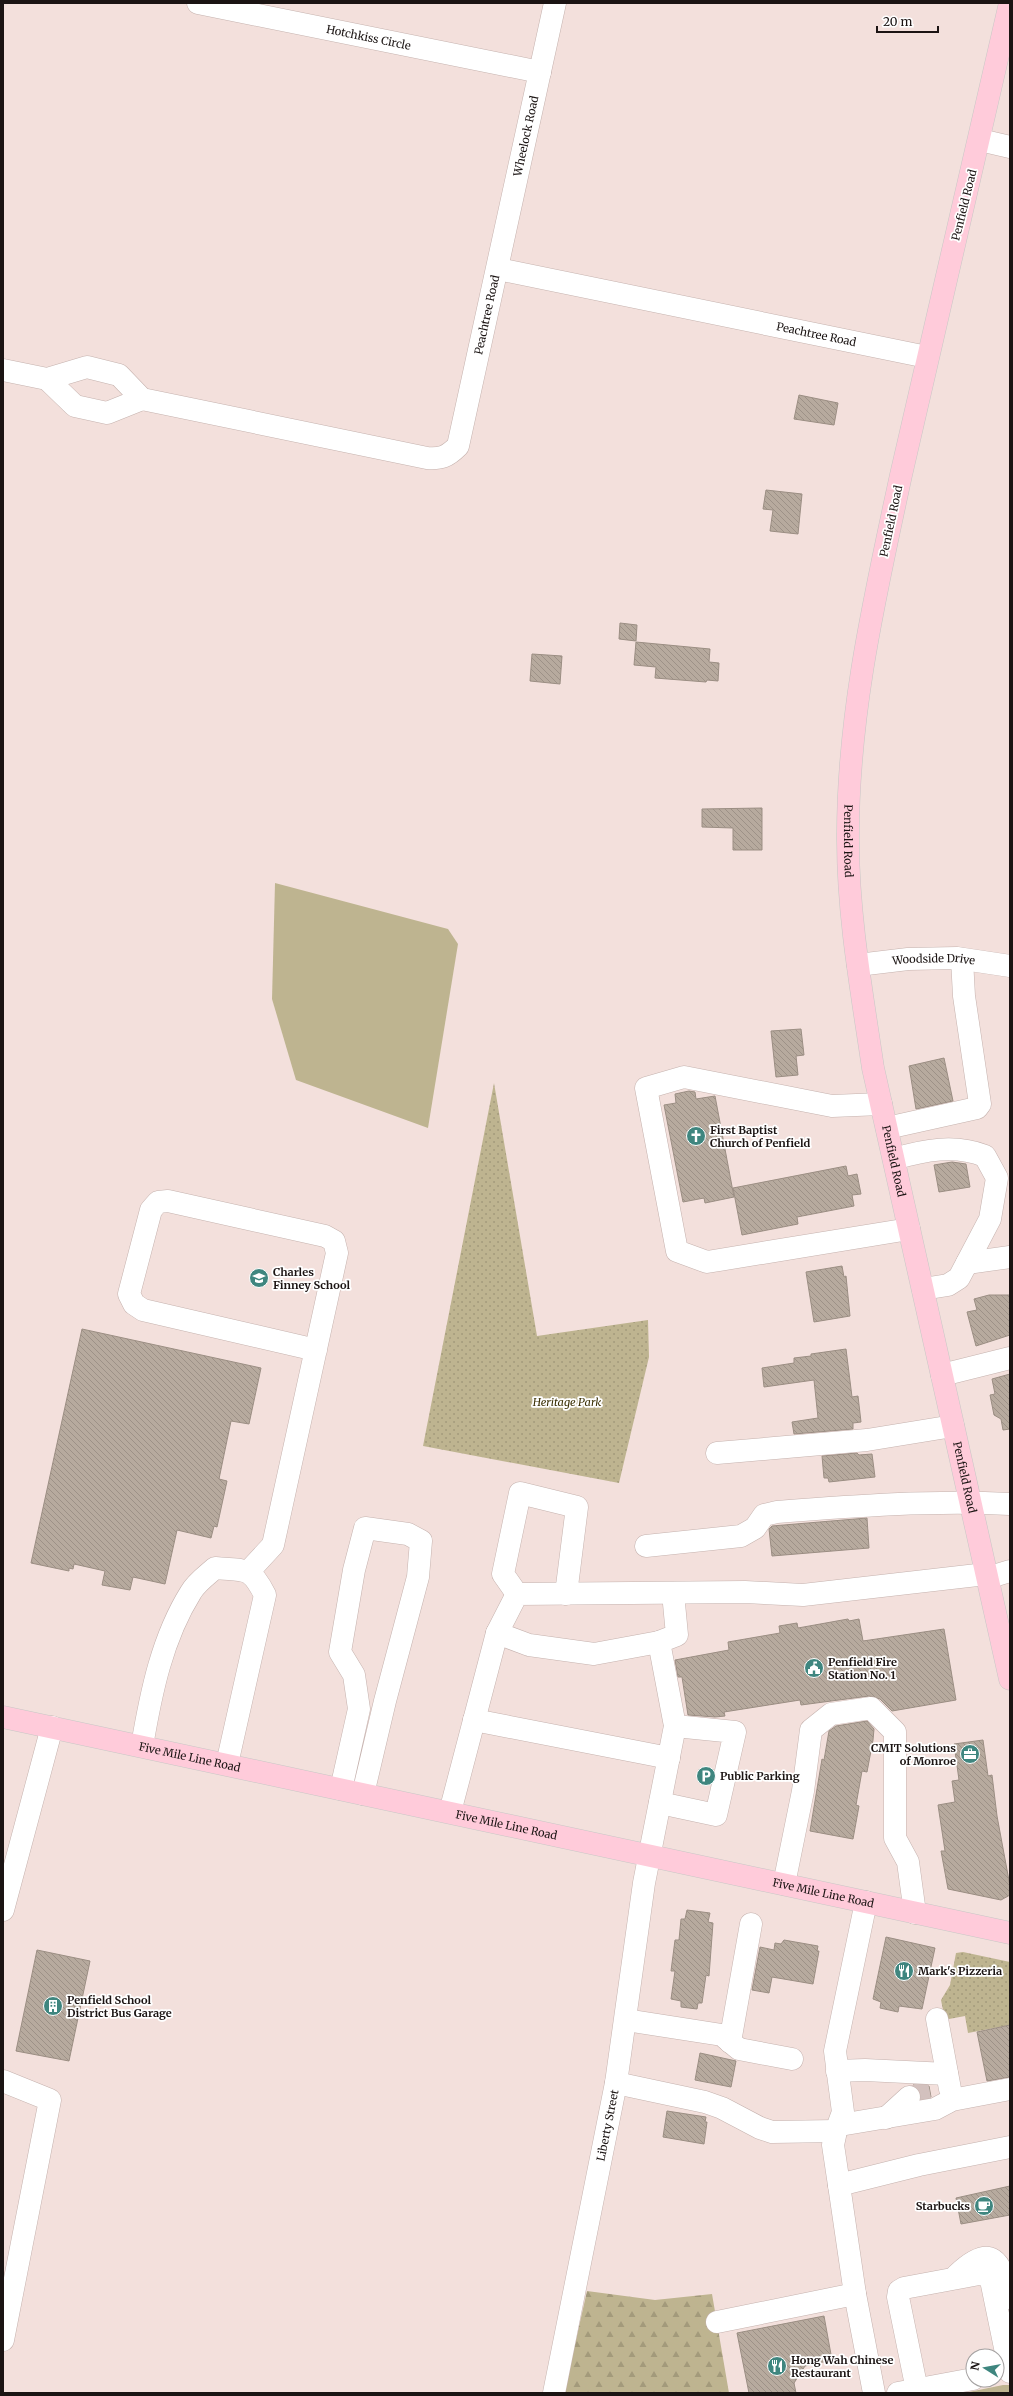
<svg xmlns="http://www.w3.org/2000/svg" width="1013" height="2396" viewBox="0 0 1013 2396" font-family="Merriweather,serif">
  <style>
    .grass { fill: #beb490 }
    .forest { fill: url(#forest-firs) }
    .park { fill: url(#park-dots) }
    .building { fill: url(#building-back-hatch); stroke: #9b8e83 }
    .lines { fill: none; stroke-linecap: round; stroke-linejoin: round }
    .minor-tunnel { stroke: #d3c1be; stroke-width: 22; stroke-dasharray: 22 11; stroke-linecap: butt }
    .minor-casing { stroke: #c5b2ae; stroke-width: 23 }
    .major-casing { stroke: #c8c7c6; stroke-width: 23 }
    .minor { stroke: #fff; stroke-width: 22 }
    .major { stroke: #ffcbda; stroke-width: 22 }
    .labels { text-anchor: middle; stroke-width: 3.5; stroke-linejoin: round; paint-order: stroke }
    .street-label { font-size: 11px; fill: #1b1413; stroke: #fff }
    .poi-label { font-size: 11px; font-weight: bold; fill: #1b1413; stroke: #fff; text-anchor: start }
    .park-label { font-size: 11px; font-style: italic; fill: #3b3004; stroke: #fff }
  </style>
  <defs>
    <pattern id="forest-firs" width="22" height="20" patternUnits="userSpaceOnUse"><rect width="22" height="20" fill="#beb490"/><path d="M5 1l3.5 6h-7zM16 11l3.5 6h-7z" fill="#a39a7b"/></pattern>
    <pattern id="park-dots" width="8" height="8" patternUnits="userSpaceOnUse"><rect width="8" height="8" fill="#beb490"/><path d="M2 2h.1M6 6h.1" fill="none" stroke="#a39a7b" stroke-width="1.8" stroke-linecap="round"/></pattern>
    <pattern id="building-back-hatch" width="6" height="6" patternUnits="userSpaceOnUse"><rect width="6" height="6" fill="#b7aa9e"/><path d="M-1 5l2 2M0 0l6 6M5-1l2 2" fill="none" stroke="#9d9187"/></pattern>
  </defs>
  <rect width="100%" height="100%" fill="#f3e0dc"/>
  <g class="grass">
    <polygon points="275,883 448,929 458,944 428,1128 296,1080 272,999"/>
    <polygon points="1003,2385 1010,2385 1010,2393 964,2393"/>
  </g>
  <polygon class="forest" points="587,2291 655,2300 712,2294 729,2393 564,2393"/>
  <g class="park">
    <polygon points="494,1083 537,1336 648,1320 649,1357 619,1483 423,1446"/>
    <polygon points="963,1952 1010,1962 1010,2025 968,2033 965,2016 949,2019 944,2015 941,2000 950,1985 956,1953"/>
  </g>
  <g class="building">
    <polygon points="799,395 838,403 834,425 794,419"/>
    <polygon points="766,490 802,494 798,534 770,531 773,510 763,509"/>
    <polygon points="620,623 637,625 636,641 619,639"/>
    <polygon points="636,642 710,649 709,662 719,663 718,681 707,680 706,682 655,678 656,667 634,665"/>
    <polygon points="532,654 562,656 560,684 530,681"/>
    <polygon points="762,808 762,850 733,850 733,828 702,827 702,809"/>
    <polygon points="801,1029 804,1055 796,1056 798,1075 776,1077 771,1031"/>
    <polygon points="944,1058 953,1101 916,1109 909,1066"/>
    <polygon points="689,1091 695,1092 696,1099 715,1096 734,1197 705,1203 704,1198 683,1202 664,1105 676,1103 675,1094"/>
    <polygon points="952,1162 966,1164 970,1187 939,1192 934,1165"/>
    <polygon points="846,1166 848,1176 857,1174 861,1194 852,1195 854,1206 797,1217 798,1224 742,1235 733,1188"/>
    <polygon points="842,1266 844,1277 846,1276 850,1316 814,1322 806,1272"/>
    <polygon points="989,1295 1010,1295 1010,1335 976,1346 967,1312 977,1310 974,1299"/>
    <polygon points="82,1329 261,1368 249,1424 231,1421 219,1479 227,1481 217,1527 214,1526 211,1538 177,1530 165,1584 133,1577 130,1590 102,1585 105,1571 74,1564 73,1569 69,1568 69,1571 31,1563"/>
    <polygon points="846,1349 852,1397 858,1396 861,1422 853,1423 853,1429 794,1434 792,1422 818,1418 814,1380 764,1387 762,1368 794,1363 794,1358 811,1356 811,1354"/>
    <polygon points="1010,1374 1010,1429 1003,1430 1001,1419 994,1415 990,1395 995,1394 992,1379"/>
    <polygon points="857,1453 859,1455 872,1454 875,1477 829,1482 828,1478 824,1478 822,1456"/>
    <polygon points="867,1518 869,1548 772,1556 769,1529 772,1526"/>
    <polygon points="848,1619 849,1621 859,1619 863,1641 944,1629 956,1700 892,1711 880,1699 869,1696 801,1705 800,1700 724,1712 725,1716 715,1717 688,1715 682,1677 678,1677 675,1660 729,1650 728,1642 780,1633 779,1626 797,1623 798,1628"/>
    <polygon points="867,1721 874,1729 873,1740 867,1772 862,1771 856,1805 859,1806 853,1839 810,1831 822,1759 824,1760 829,1731 836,1726"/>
    <polygon points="983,1740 988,1776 992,1775 997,1816 1010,1886 1010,1895 1001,1900 948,1889 941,1851 945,1851 938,1805 955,1802 952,1781 959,1780 954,1744"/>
    <polygon points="687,1910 710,1913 708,1922 713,1923 709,1976 706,1975 702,2003 698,2003 697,2009 681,2007 681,2001 671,1999 675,1971 671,1971 675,1940 679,1940 681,1919 685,1919"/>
    <polygon points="886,1937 935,1948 922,2009 899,2006 898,2012 880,2008 881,2002 873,1999"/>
    <polygon points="784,1940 818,1946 817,1951 819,1951 813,1984 772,1977 769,1993 752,1990 760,1947 774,1950 775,1943 781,1944"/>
    <polygon points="37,1950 90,1961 69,2061 16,2051"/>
    <polygon points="1010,2025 1010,2077 987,2081 977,2032"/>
    <polygon points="700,2053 736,2061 731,2087 695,2080"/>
    <polygon points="913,2085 929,2086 931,2097 921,2099 918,2089"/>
    <polygon points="667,2111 706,2117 705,2122 707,2122 704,2144 663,2137"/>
    <polygon points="1010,2186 1010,2215 961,2224 956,2198"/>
    <polygon points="824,2316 832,2360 805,2366 794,2383 796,2393 749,2393 737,2333"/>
  </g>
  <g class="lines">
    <polyline class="minor-tunnel" points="909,2097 930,2093"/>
    <g class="minor-casing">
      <g id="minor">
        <path id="s1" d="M198,3l342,69"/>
        <polyline points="980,140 1010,147"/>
        <path id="s2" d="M498,269l429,88"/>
        <path id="s3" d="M3,370l44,9 40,-12 32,8 23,24 285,59c14,1 20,-1 31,-12l97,-443"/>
        <polyline points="47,379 75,406 107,413 142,399"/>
        <path id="s4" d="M858,965l50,-6 49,-1 53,8"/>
        <polyline points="881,1104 832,1106 684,1077 646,1088 677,1251 707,1262 909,1229"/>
        <polyline points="887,1128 977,1108 980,1104 964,996 962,959"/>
        <path d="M894,1159c30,-9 61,-15 91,-3l12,22 -7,41 -31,59 -11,7 -25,4"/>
        <polyline points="967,1263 1010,1257"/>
        <polyline points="942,1375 1010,1358"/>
        <polyline points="717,1453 867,1440 953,1426"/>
        <path d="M646,1546l95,-10 14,-8 9,-13 13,-3c77,-6 155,-12 233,-8"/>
        <polyline points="249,1571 273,1545 337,1253 334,1241 325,1236 168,1201 158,1202 151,1210 129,1294 134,1304 143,1310 316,1350"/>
        <polyline points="987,1578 1010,1571"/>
        <polyline points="517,1594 503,1574 520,1493 577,1507 566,1594"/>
        <polyline points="497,1633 529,1645 594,1654 659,1642"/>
        <polyline points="474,1720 669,1758"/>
        <path d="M142,1746c9,-53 20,-108 49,-154 5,-9 16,-17 24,-24 30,3 35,-3 50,27l-38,169"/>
        <polyline points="341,1789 359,1709 354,1675 340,1652 354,1570 365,1528 408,1534 421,1541 418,1577 385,1701 363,1794"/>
        <polyline points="660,1803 716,1815 735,1732 675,1726"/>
        <polyline points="450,1812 497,1633 517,1594 745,1592 803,1595 986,1574"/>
        <polyline points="784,1884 803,1791 811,1730 831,1714 871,1708 895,1732 895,1838 908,1862 915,1913"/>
        <polyline points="3,1910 52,1727"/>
        <polyline points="937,2019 950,2089"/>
        <polyline points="626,2020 722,2035 739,2049 792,2059"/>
        <polyline points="730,2042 751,1924"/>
        <polyline points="837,2071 865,2070 947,2074"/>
        <polyline points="3,2081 50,2100 3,2340"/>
        <polyline points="616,2083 705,2102 722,2108 760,2128 772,2132 836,2131 833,2145 839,2185"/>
        <polyline points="886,2118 909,2097"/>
        <polyline points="840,2125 935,2109 952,2100 1010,2089"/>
        <polyline points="836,2131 843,2112 835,2051 866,1902"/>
        <path d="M957,2275c34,-33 45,-15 52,23"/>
        <polyline points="717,2322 855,2294"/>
        <polyline points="917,2390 898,2297 899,2291 904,2288 979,2274 986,2275 991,2280 1010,2372"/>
        <path id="s5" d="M554,2393l62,-310 28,-200 31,-157 -16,-84 18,-7 -4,-42"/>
        <polyline points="874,2393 855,2294 839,2185 919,2165 1010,2147"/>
        <polyline points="898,2393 973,2379"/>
      </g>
    </g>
    <g class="major-casing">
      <g id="major">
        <path id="s6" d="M1010,3c-35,158 -74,314 -109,472 -26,121 -54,241 -53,366 0,76 14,152 25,227l137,611"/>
        <path id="s7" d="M3,1717l1007,216"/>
      </g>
    </g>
    <use href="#minor" class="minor"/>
    <use href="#major" class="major"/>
  </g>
  <defs>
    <g id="church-disc" transform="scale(1)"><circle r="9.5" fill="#3f867f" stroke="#fff"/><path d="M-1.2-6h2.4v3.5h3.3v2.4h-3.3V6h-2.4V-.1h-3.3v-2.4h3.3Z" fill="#fff"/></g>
    <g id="school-disc" transform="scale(1)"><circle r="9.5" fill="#3f867f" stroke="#fff"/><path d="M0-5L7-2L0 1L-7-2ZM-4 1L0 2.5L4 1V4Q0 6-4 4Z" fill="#fff"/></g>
    <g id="civic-disc" transform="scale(1)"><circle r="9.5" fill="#3f867f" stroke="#fff"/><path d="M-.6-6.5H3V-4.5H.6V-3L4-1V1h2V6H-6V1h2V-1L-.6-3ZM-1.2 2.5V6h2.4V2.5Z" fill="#fff"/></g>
    <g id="office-disc" transform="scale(1)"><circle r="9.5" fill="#3f867f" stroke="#fff"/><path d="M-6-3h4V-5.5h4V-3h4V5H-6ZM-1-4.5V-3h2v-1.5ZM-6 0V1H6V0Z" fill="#fff"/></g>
    <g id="parking-disc" transform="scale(1)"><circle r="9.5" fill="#3f867f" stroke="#fff"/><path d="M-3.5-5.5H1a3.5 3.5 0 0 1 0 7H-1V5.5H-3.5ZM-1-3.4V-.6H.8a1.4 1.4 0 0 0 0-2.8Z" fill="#fff"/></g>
    <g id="restaurant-disc" transform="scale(1)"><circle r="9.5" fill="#3f867f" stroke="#fff"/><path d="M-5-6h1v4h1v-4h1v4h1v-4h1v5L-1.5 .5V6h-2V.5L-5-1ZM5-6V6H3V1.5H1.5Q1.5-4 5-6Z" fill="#fff"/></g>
    <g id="building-disc" transform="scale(1)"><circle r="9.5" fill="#3f867f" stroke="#fff"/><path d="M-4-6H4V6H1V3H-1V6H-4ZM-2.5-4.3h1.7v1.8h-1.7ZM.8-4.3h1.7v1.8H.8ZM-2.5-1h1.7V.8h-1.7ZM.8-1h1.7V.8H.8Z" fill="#fff"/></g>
    <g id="cafe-disc" transform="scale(1)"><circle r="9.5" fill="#3f867f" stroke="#fff"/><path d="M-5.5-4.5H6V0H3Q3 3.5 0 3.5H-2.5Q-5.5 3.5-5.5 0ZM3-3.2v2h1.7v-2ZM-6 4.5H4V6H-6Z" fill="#fff"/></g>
  </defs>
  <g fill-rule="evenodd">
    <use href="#church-disc" x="696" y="1136"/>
    <use href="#school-disc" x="259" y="1278"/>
    <use href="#civic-disc" x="814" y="1668"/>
    <use href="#office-disc" x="970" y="1754"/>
    <use href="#parking-disc" x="706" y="1776"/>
    <use href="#restaurant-disc" x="904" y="1971"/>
    <use href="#building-disc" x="53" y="2006"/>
    <use href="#cafe-disc" x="984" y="2206"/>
    <use href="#restaurant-disc" x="777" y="2366"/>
  </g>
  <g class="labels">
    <g class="street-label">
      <text dy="4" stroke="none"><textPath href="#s1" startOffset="174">Hotchkiss Circle</textPath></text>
      <text dy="4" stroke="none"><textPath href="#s3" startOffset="796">Wheelock Road</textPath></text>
      <text transform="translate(964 205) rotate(-76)" y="4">Penfield Road</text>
      <text dy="4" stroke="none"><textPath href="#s3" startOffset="613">Peachtree Road</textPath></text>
      <text dy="4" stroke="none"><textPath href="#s2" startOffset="325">Peachtree Road</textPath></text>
      <text transform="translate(891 521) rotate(-78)" y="4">Penfield Road</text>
      <text dy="4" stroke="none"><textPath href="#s6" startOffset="855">Penfield Road</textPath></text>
      <text dy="4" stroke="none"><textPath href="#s4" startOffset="76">Woodside Drive</textPath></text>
      <text dy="4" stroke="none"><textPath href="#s6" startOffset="1179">Penfield Road</textPath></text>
      <text dy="4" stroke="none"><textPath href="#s6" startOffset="1503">Penfield Road</textPath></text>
      <text dy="4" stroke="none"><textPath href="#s7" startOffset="191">Five Mile Line Road</textPath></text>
      <text dy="4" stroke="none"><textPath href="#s7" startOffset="515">Five Mile Line Road</textPath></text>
      <text dy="4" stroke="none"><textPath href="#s7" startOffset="839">Five Mile Line Road</textPath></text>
      <text dy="4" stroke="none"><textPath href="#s5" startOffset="273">Liberty Street</textPath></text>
    </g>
    <g class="poi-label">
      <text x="710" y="1134">First Baptist<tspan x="710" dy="13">Church of Penfield</tspan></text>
      <text x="273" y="1276">Charles<tspan x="273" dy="13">Finney School</tspan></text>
      <text x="828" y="1666">Penfield Fire<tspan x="828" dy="13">Station No. 1</tspan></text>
      <text x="956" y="1752" text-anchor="end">CMIT Solutions<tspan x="956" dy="13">of Monroe</tspan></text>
      <text x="720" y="1780">Public Parking</text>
      <text x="918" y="1975">Mark's Pizzeria</text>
      <text x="67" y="2004">Penfield School<tspan x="67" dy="13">District Bus Garage</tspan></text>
      <text x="970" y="2210" text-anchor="end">Starbucks</text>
      <text x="791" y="2364">Hong Wah Chinese<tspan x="791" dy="13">Restaurant</tspan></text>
    </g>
    <g class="park-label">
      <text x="567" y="1406">Heritage Park</text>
    </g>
  </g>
  <rect width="1013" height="2396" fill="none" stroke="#1b1413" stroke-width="8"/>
  <g transform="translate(985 2368) rotate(281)"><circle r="19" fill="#ffffff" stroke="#a4a1a1"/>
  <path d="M0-3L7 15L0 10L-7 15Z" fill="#3f867f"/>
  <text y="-6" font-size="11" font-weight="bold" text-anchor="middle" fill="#1b1413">N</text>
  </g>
  <path d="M877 26v6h61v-6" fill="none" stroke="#1b1413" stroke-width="2"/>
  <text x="883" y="26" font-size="12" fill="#1b1413" stroke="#ffffff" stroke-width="3" paint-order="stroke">20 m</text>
</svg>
